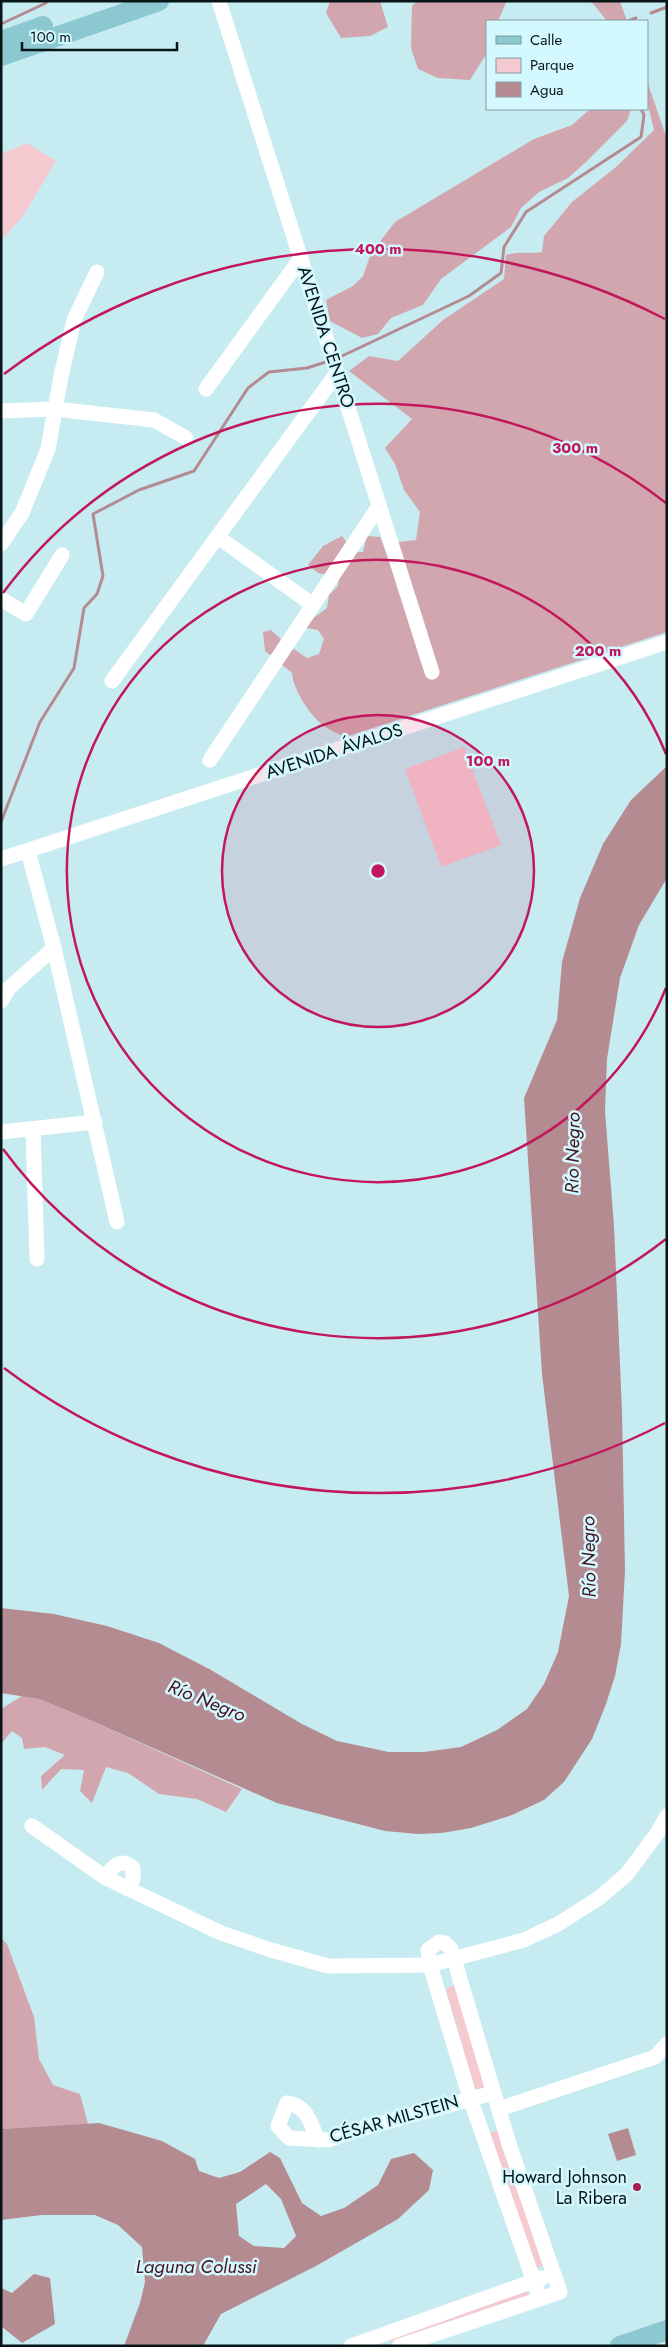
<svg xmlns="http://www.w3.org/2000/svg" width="668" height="2347" viewBox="0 0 668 2347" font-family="Jost,sans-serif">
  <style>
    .green { fill: #f5c9d0 }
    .forest { fill: #d2a6ae }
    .water { fill: #b58b92; fill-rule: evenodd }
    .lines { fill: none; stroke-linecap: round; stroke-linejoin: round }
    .stream { stroke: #b58b92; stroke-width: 3 }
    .minor { stroke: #fff; stroke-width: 15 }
    .major { stroke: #8bc8d0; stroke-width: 20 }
    .ring { fill: none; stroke: #c2185b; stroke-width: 2.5 }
    .poi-dot { fill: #ac1a4e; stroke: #d3f9fe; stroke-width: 2 }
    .labels { text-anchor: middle; stroke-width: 5; stroke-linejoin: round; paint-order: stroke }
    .street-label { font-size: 18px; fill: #081517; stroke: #d3f9fe }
    .poi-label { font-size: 18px; fill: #081517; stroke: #d3f9fe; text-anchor: end }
    .water-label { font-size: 19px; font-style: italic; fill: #491322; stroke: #d3f9fe }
    .centre { fill: #c2185b; stroke: #d3f9fe; stroke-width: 2.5 }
    .ring-label { font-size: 15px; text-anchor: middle; font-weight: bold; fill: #c2185b; stroke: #d3f9fe; stroke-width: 5; stroke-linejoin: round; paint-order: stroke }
  </style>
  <rect width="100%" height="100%" fill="#c6ecf1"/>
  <g class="green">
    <polygon points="27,143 56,161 23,216 1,240 1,154"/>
    <polygon points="464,747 501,845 441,867 405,769"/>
    <polygon points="455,1985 485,2087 475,2090 446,1989"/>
    <polygon points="498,2130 543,2266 534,2269 490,2133"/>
    <polygon points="526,2289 529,2299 392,2345 390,2338"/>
  </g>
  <g class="forest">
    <polygon points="330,1 380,1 388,27 370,36 341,38 326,13"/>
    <polygon points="417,1 507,1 498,21 487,21 487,53 470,80 438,78 418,69 411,48 412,6"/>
    <polygon points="591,1 620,1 627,21 607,21"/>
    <path d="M647,81l20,58v493l-322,105c-7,-4 -16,-7 -22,-12 -13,-9 -30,-36 -31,-52l-27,-22 -2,-19 8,-2 14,13 22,15 12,-4 5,-15 -6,-9 -11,-2 -7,-8 15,-3 12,-9 2,-13 9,-9 1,-9 -21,-4 -10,-8 15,-19 19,-10 12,16h9l4,-16 13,1 7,18 11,-13 18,-2 4,-28 -16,-22 -9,-26 -10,-16 27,-29 -63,-48 20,-15 29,5 45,-41 61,-41 2,-24c14,-4 23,-1 36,-3l2,-16 28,-34 44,-35 38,-37 -7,-29z"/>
    <polygon points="590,109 631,109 627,121 586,162 568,178 539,192 521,208 511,227 441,279 423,305 391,318 378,334 362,338 330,321 326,300 353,286 363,276 371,253 395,222 534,139 572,125"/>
    <polygon points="22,1696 39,1699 76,1714 242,1789 226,1812 197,1799 159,1794 128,1773 106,1767 92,1803 80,1791 84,1770 61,1769 42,1790 41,1776 65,1755 45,1747 24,1749 22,1738 12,1731 1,1744 1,1709"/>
    <polygon points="1,1938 7,1944 34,2017 39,2059 53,2085 80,2094 88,2124 1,2129"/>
  </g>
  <g class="water">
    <polygon points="667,766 667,878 639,925 620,978 607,1059 605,1111 614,1226 622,1410 625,1571 621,1644 615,1676 606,1704 592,1739 564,1782 544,1800 512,1815 471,1828 442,1833 418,1834 385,1831 277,1803 76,1714 39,1699 1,1693 1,1608 54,1614 107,1626 159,1643 211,1670 302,1724 337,1741 389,1752 424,1752 461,1747 497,1730 527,1709 544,1684 558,1652 569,1596 542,1374 524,1098 557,1020 562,962 580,898 603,844 631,800"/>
    <path d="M99,2123l63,18 33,18 4,12 20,7 21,-6 30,-20 10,6 22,45 19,13 23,-8 34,-23 13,-26 23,-6 19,17 -4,20 -31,29 -82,47 -95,48 -18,32h-79l16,-43 5,-21 -3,-35 -24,-22 -23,-10h-53l-41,5v-91zM266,2184l15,15 15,37 -12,12 -30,-2 -15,-10 -3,-32z"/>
    <polygon points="628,2128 636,2155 617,2161 608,2134"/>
    <polygon points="34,2274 50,2278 55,2324 22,2343 1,2326 1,2288 12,2293"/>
  </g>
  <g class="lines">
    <g class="stream">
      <polyline points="651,13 667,7"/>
      <polyline points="628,21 636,18"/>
      <polyline points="1,24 46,3"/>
      <polyline points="342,356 469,296 501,273 504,247 526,212 641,137 644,115 641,109"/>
      <polyline points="1,822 40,722 74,668 84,608 97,594 103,576 93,514 139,490 194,471 248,388 269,372 307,368 326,362"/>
    </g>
    <g class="minor">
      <polyline points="219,1 432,672"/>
      <polyline points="206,389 301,258"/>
      <polyline points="1,411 55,409 154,420 186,438"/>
      <polyline points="218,537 313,605"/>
      <polyline points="1,544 22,513 48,449 61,376 74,320 97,272"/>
      <polyline points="1,599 26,614 62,555"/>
      <polyline points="112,681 337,373"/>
      <polyline points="210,760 379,506"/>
      <polyline points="28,851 54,948 117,1222"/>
      <polyline points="1,859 667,642"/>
      <polyline points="1,1001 9,988 54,948"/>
      <polyline points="33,1130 37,1259"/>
      <polyline points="1,1132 95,1122"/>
      <polyline points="32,1826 106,1878 221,1933 271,1950 328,1966 430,1965 524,1940 558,1924 599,1898 627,1874 658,1832 667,1816"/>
      <path d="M106,1878c6,-12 15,-21 27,-10v11l-5,10"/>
      <polyline points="499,2109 655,2057 667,2044"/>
      <path d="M318,2140c-8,-17 -10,-34 -31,-37l-9,23 11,12 39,2 33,-11 132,-36"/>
      <polyline points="351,2346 542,2278"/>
      <polyline points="399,2346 540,2299 560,2292 510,2147 451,1949 445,1943 439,1942 428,1950 430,1965 470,2098 540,2299"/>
    </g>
    <g class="major">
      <polyline points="1,41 43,26"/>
      <polyline points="1,56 159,1"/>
      <polyline points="620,2346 667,2330"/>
    </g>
  </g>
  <circle cx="378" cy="871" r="156" fill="#c2185b" fill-opacity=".12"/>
  <g class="ring">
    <circle cx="378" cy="871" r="156"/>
    <path d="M666 988A311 311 0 1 1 666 754"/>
    <path d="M666 1239A467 467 0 0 1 3 1149M3 593A467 467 0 0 1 666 503"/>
    <path d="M665 1423A622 622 0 0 1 4 1368M4 374A622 622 0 0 1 665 319"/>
  </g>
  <circle class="poi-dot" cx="637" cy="2187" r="5"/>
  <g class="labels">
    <g class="street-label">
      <text transform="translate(326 337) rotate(72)" y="6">AVENIDA CENTRO</text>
      <text transform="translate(334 751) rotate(-18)" y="6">AVENIDA ÁVALOS</text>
      <text transform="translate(394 2119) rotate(-16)" y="6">CÉSAR MILSTEIN</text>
    </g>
    <g class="poi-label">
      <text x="627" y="2183">Howard Johnson<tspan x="627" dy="21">La Ribera</tspan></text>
    </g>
    <g class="water-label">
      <text transform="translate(572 1153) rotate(-89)" y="7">Río Negro</text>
      <text transform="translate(588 1557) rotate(-91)" y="7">Río Negro</text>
      <text transform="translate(207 1700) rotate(22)" y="7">Río Negro</text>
      <text x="196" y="2273">Laguna Colussi</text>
    </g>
  </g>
  <circle cx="378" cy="871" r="8" class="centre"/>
  <g class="ring-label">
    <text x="378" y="254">400 m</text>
    <text x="575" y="453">300 m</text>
    <text x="598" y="656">200 m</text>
    <text x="488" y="766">100 m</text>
  </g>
  <rect width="668" height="2347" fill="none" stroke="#081517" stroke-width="5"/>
  <rect x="486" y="20" width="162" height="90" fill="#d3f9fe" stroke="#829ea2"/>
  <rect x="496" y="36" width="25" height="8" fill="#8bc8d0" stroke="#829ea2"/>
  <text x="530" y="45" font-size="15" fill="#081517">Calle</text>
  <rect x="496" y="58" width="25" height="15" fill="#f5c9d0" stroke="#829ea2"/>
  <text x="530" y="70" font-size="15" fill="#081517">Parque</text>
  <rect x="496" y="82" width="25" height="15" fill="#b58b92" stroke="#829ea2"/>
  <text x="530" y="95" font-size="15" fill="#081517">Agua</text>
  <path d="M22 42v8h155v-8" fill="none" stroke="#081517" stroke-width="2.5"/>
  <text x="30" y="42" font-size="15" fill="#081517" stroke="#d3f9fe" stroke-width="4" paint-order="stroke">100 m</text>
</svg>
